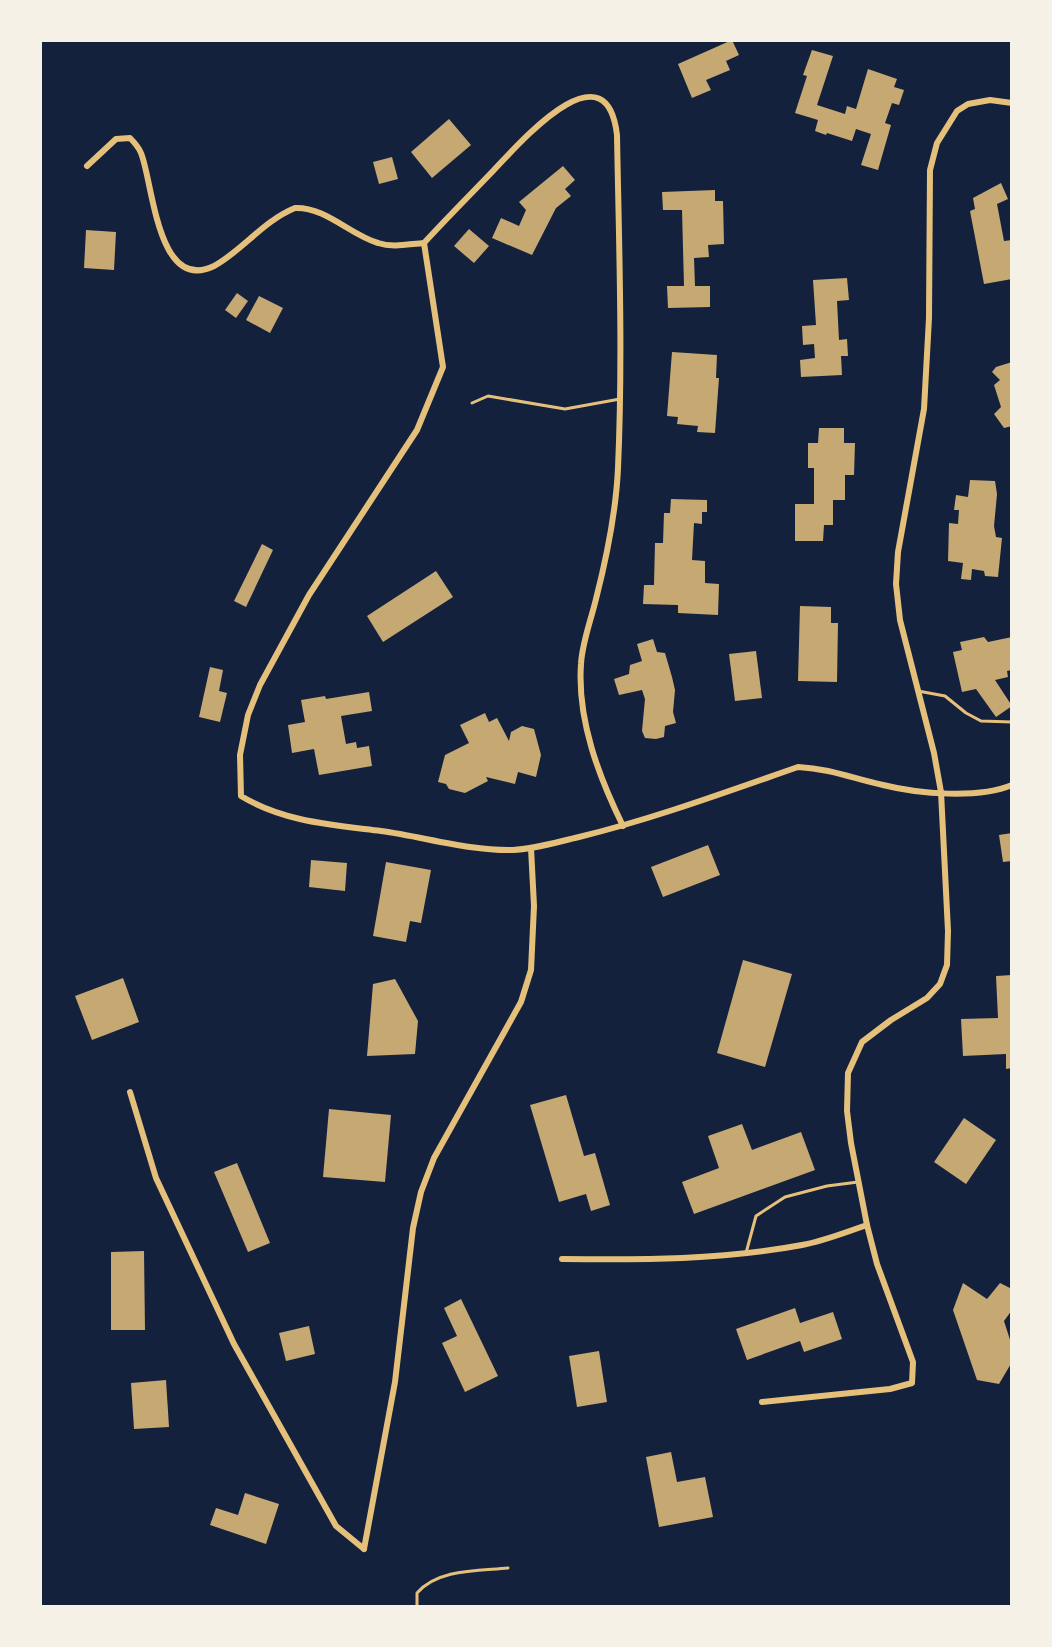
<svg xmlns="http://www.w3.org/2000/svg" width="1052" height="1647" viewBox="0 0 1052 1647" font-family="'PT Serif',serif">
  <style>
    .building { fill: #c6a872 }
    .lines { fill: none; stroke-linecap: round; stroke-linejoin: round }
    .service { stroke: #e5c07b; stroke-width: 3 }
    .minor { stroke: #e5c07b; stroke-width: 6 }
  </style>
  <rect width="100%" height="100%" fill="#14213d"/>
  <g class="building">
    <polygon points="732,40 739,55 726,61 730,70 706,80 711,90 692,98 678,64"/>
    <polygon points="812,50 833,56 817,105 845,114 847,106 856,109 868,69 897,79 894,87 904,90 899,105 892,103 885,123 891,125 878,170 861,165 871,134 856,129 852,141 827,133 826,135 815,131 818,120 795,113 807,76 803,75"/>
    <polygon points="449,119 471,145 432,178 411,152"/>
    <polygon points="392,157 398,179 379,184 373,162"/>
    <polygon points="563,166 575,180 565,189 571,196 556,208 532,255 492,238 501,218 519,226 526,210 519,202"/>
    <polygon points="1001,183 1008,199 997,204 1004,241 1012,240 1012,279 984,284 970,211 975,209 973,198"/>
    <polygon points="715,190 715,201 723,201 724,244 708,245 709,257 694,258 695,286 710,286 710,307 668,308 667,286 684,286 682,210 663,210 662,192"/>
    <polygon points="469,229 489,246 474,263 454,246"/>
    <polygon points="86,230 116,232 114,270 84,268"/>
    <polygon points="847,278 849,300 837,301 839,340 847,339 848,356 841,356 842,375 801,377 800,360 815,358 814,344 803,345 802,326 816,325 813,280"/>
    <polygon points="237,293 248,301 236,318 225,310"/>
    <polygon points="259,296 283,308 270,333 246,320"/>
    <polygon points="672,352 717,355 716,378 719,378 715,433 697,432 698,426 677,424 678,417 667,416"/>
    <polygon points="1012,362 1012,426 1004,428 994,414 1001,407 994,385 1000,380 992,372 996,367"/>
    <polygon points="819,428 844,428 844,443 855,443 854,475 845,475 845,500 833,500 833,525 824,525 823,541 795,541 795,504 814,504 814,468 808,468 808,443 818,443"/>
    <polygon points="970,480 995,481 997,494 994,526 996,537 1002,538 998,577 985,576 984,571 972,569 971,580 961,579 963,563 948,561 949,523 958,524 959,510 954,510 956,495 968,497"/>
    <polygon points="671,499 707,500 707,512 702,512 702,524 694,523 692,560 705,561 705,583 719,584 718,615 678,613 678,605 643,604 644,585 654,585 655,543 663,543 664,513 670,513"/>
    <polygon points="262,544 273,550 246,607 234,601"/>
    <polygon points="436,571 453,597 383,642 367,616"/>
    <polygon points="800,606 831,607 831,623 838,623 837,682 798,681"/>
    <polygon points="984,637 988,642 1012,637 1012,670 1007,671 1008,677 995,680 1012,706 996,717 976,689 962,692 953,652 962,650 960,642"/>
    <polygon points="653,639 657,652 665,653 672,677 675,690 673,712 676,723 665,726 664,737 656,739 645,738 642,731 645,699 642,690 619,695 614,679 629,674 630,665 642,661 637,644"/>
    <polygon points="756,651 762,698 735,701 729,654"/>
    <polygon points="210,667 223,670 219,691 227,693 220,722 199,717"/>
    <polygon points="369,692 372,711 341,716 346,744 356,742 357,748 369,746 372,766 319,775 314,749 292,753 288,725 305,722 301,700 325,696 326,699"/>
    <polygon points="485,713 489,722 497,718 509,741 511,732 522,726 534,729 541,755 536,777 518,772 515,784 486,777 488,781 465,793 449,789 446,784 438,782 445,755 469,743 460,725"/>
    <polygon points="1012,833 1012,861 1003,862 999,835"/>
    <polygon points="708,845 720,875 663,897 651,867"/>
    <polygon points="311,860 347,863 345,891 309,887"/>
    <polygon points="386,862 431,870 421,923 410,921 406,942 373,936"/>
    <polygon points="743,960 792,974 765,1067 717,1053"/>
    <polygon points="1012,975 1012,1068 1006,1069 1006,1054 963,1056 961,1019 998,1018 996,976"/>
    <polygon points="123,978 139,1022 92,1040 75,996"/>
    <polygon points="395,979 418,1021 415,1054 367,1056 373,984"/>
    <polygon points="566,1095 584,1156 595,1153 610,1205 591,1211 586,1194 559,1202 530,1105"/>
    <polygon points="329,1109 391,1115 385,1182 323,1177"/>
    <polygon points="964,1118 996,1140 966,1184 934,1162"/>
    <polygon points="742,1124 752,1150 801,1132 815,1170 694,1214 682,1182 719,1168 708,1136"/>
    <polygon points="237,1163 270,1243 248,1252 214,1172"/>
    <polygon points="144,1251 145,1330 111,1330 111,1252"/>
    <polygon points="963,1283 987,1299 1000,1283 1012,1289 1012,1310 1004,1321 1012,1346 1012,1362 999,1384 977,1380 953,1310"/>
    <polygon points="461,1299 498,1376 465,1392 442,1343 457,1336 444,1308"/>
    <polygon points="795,1308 800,1323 833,1312 842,1339 804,1352 800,1341 747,1360 736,1329"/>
    <polygon points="309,1326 315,1354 286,1361 279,1333"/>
    <polygon points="599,1351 607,1402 577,1407 569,1356"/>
    <polygon points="166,1380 169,1427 134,1429 131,1383"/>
    <polygon points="671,1452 677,1482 705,1477 713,1517 659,1527 646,1457"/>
    <polygon points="245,1493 279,1504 266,1544 210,1525 216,1508 238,1515"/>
  </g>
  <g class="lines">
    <g class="service">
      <polyline points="472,403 488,396 565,409 620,399"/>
      <polyline points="918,691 945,696 966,713 981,721 1012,722"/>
      <polyline points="746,1253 756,1216 785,1197 827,1186 858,1182"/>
      <path d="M417,1607v-14c21,-24 60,-22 91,-25"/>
    </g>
    <g class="minor">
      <path d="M87,166l29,-27 14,-1c4,4 9,10 11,15 12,29 16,141 73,113 28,-15 49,-45 81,-58 31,-1 55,27 83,35 15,5 31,1 46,0l19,124 -26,63 -108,165 -49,90 -12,30 -8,40 1,41c43,26 92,29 140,35 44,6 88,20 132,19 22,-1 44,-8 66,-13 74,-18 147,-45 219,-70 34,2 53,11 85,18 36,9 95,14 129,0"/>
      <path d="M424,243c22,-24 45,-47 68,-71 26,-27 114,-130 125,-37 2,111 6,222 1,333 -2,45 -11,88 -22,131 -5,21 -14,44 -15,65 -4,56 18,113 42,162"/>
      <polyline points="130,1092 156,1178 234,1344 336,1526 364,1549"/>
      <path d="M562,1259c81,1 160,1 240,-14 22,-4 44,-13 65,-20"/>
      <polyline points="762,1402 890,1389 912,1383 913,1362 877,1264 867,1225 851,1143 847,1111 848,1073 862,1042 891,1020 927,998 940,984 947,965 948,931 941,792 934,753 900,620 896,584 898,552 924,409 929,318 930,170 937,143 957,111 968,104 990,100 1012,103"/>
      <polyline points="364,1549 395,1382 413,1228 421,1192 434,1158 521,1002 531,970 534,906 531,848"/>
    </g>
  </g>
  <rect width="1052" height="1647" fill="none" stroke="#f6f1e7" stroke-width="84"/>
</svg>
